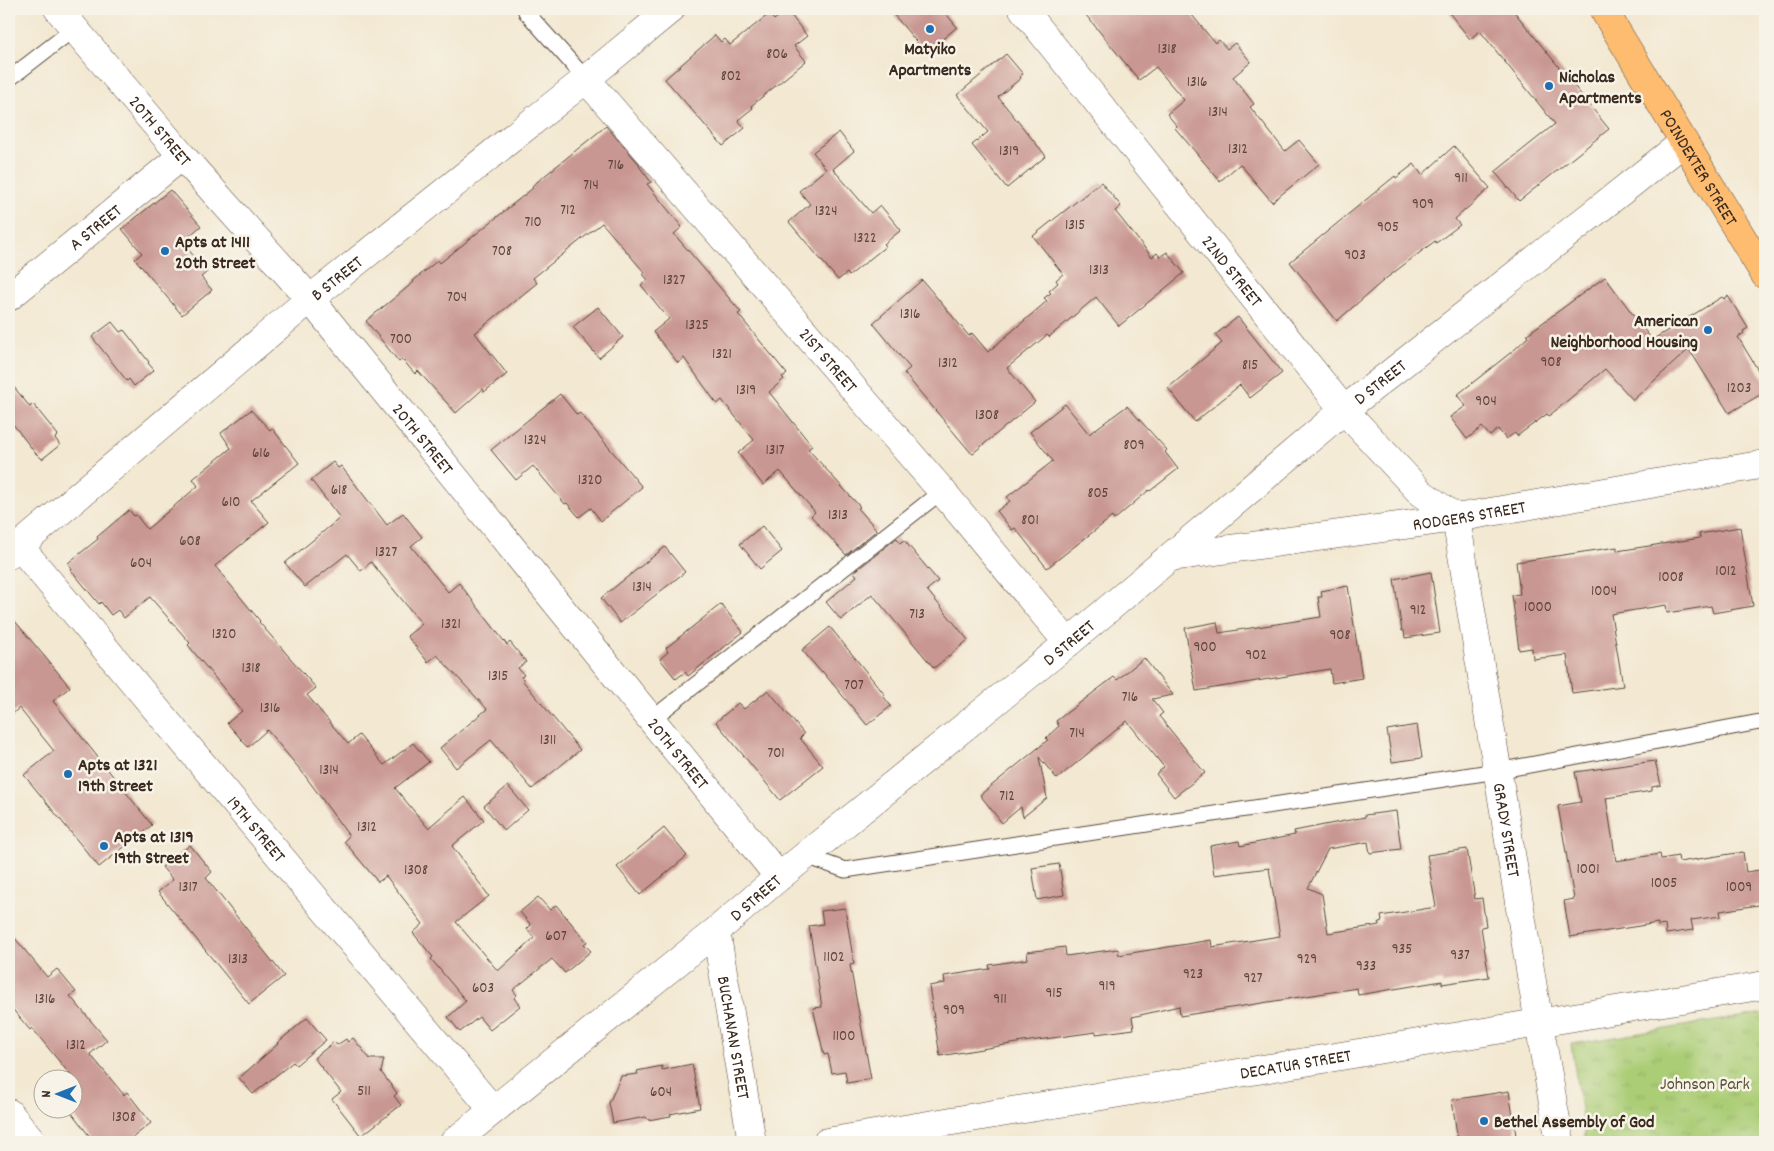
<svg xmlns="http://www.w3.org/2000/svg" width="1774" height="1151" viewBox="0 0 1774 1151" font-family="Dekko,sans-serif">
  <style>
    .park { fill: url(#park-tufts); stroke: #737c4a }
    .building { fill: #c99792 }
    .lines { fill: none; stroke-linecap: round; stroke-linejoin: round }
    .service-casing { stroke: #574639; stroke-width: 17 }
    .minor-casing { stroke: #574639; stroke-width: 29 }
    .primary-casing { stroke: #574639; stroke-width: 29 }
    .service { stroke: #fff; stroke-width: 15 }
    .minor { stroke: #fff; stroke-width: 28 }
    .primary { stroke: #fdbc70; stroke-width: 28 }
    .poi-dot { fill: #1f6fb2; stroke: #f7f3e8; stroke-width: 2 }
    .labels { text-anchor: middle; stroke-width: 5; stroke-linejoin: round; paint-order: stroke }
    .number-label { font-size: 15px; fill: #5e453b }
    .poi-label { font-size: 18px; font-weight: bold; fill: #3b2a1e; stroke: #f7f3e8; text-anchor: start }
    .street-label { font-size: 18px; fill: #3b2a1e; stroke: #f7f3e8 }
    .park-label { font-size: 18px; fill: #575334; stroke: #f7f3e8 }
  </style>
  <defs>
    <pattern id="park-tufts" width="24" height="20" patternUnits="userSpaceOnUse" patternTransform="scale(1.25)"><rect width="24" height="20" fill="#abcd76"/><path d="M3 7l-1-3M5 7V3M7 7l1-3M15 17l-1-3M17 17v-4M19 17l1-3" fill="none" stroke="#94b066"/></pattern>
  </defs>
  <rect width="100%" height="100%" fill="#f7f3e8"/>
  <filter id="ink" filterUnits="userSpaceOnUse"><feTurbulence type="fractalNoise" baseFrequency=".02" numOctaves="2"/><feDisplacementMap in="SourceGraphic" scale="10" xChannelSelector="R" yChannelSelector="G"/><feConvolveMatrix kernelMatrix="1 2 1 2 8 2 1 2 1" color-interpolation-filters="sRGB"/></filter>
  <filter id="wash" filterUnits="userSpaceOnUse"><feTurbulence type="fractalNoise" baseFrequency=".0096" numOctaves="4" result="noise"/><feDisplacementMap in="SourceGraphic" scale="20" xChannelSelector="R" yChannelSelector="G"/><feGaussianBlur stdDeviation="1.12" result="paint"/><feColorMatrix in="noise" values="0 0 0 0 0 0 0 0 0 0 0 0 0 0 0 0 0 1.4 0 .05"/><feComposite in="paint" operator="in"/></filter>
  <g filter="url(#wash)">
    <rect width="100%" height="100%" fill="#f3e8d1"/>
    <polygon class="park" points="1765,1013 1765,1142 1586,1142 1571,1044"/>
    <g id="blocks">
      <g class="building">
        <polygon points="889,9 942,9 957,27 926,53"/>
        <polygon points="1081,9 1187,9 1215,43 1219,40 1227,49 1235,43 1251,62 1233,77 1254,104 1250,107 1285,151 1299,140 1319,164 1272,202 1240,164 1220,181 1175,128 1177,126 1167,114 1184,100 1156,67 1139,80"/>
        <polygon points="1446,9 1512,9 1609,129 1519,201 1495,172 1555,124 1480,31 1470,39"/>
        <polygon points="787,10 807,36 794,46 806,61 751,106 753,108 738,120 745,128 723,146 665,79 715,35 721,42 725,39 730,45 769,14 774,20"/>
        <polygon points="1006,54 1023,74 1020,76 1021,78 998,97 1046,156 1007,188 972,145 988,132 957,95"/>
        <polygon points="606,126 640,165 639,166 651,182 647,184 682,227 674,234 741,312 738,314 787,374 782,377 784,379 769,392 812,446 808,449 860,507 858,508 877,530 846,555 811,516 815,512 780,471 763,485 738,453 754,440 722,400 717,404 684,358 678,363 653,332 669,319 641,285 648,280 643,274 645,273 602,223 533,278 537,283 475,333 507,374 484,392 483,389 456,413 418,371 415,374 402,359 399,362 366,321 414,282 413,281 438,260 440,263 533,188 532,186"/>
        <polygon points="839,132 854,151 833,169 871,213 880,205 901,230 884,244 886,246 849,276 847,273 838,280 789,222 810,204 799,191 826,169 813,152"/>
        <polygon points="1454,146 1490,188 1455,219 1460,225 1436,243 1435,241 1384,280 1337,321 1290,262 1395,176 1396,178 1414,164 1422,175"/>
        <polygon points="1101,182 1121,206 1115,211 1152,257 1157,253 1160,257 1167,252 1184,273 1119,326 1096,297 1049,337 1047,335 1007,368 1035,402 972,454 904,373 910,368 873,323 922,280 969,336 972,333 988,352 1047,301 1044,298 1051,293 1049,291 1058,283 1056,280 1063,274 1033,236"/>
        <polygon points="170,190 201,226 182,242 207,272 201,277 212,290 182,315 135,259 142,253 122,229"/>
        <polygon points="1605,277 1652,340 1722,297 1724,299 1728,296 1748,328 1743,331 1744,333 1738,337 1765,382 1765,392 1729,413 1689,349 1633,400 1605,369 1549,416 1547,414 1517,436 1515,433 1506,439 1498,429 1490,436 1482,427 1467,439 1450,417 1466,406 1457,395 1514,350 1528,337 1526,335"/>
        <polygon points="598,307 623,337 599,358 573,327"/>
        <polygon points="1238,317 1282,373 1250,398 1240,385 1195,422 1168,388 1222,343 1215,335"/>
        <polygon points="112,322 120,332 124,330 149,362 148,363 154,370 134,386 129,379 127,381 92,337"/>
        <polygon points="9,381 30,407 33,404 58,435 55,438 60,445 42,459 37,454 36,454 9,419"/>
        <polygon points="560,394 577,415 580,413 642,487 601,521 591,508 579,517 567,503 565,504 533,466 516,480 491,450"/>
        <polygon points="1065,404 1089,434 1127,406 1167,450 1165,452 1178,469 1150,491 1149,490 1114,520 1112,517 1047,568 1015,528 1012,530 997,511 1010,501 1007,497 1053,461 1030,432"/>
        <polygon points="251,410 270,430 272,428 299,463 251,501 269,522 215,566 260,621 259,622 316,688 307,695 348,744 359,735 384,765 413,743 429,762 395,788 428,828 465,797 484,820 452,846 489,896 456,922 498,971 534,938 527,929 531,925 520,912 538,897 550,910 556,905 587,942 584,944 591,951 565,973 552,959 513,990 517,995 514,998 520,1006 490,1030 479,1017 460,1032 448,1017 466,1001 431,959 433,957 413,933 423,924 386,876 378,882 344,841 349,836 303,773 267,730 248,747 227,723 242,711 188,645 190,643 150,597 124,618 118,610 111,615 101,602 99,604 71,570 72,569 68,563 98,539 97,537 129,510 134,516 136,515 147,529 198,486 193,479 231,448 221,433"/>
        <polygon points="333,462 338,468 341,466 387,525 403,513 422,537 411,546 448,592 459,583 507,645 510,642 526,662 518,668 524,675 521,677 524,680 523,681 580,750 532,789 491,740 456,768 440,748 487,709 437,655 428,662 407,636 422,624 371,562 361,571 347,554 305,587 285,563 340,518 311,480"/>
        <polygon points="762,526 782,551 760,569 740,544"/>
        <polygon points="1740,527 1753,606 1713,613 1711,606 1667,613 1666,605 1611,614 1623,686 1572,693 1567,655 1533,659 1532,648 1519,650 1512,595 1520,594 1516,562 1617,547 1617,551 1700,538 1699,534"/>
        <polygon points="897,538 900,543 904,540 938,581 927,590 968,640 934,668 872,594 841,620 826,602 857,576 854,572 858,569"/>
        <polygon points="665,547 685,572 620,623 601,598"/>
        <polygon points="1431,572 1440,633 1405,638 1404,631 1402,631 1394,579"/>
        <polygon points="1348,586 1362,678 1332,683 1330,669 1196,691 1185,628 1217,622 1219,633 1321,617 1318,597 1322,597 1321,591"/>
        <polygon points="721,604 743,632 688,676 685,672 676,679 660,659 668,652 666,648"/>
        <polygon points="9,614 70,687 53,701 152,825 99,867 24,775 54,751 19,708 9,717"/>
        <polygon points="830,627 885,695 883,696 891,706 867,725 822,671 821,672 802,650"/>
        <polygon points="1144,658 1173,695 1152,699 1163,713 1159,716 1205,773 1174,797 1156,774 1164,767 1127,721 1057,779 1039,757 1047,798 1023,817 1021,807 1002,823 980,795 1048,740 1046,738 1059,726 1056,721 1114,677 1117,680"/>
        <polygon points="768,690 804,734 800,738 823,766 780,800 716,722 738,703 744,709"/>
        <polygon points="1417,725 1422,758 1392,762 1387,730"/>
        <polygon points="1655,761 1661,785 1652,787 1652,791 1606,798 1616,861 1660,854 1661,859 1678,856 1679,862 1743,852 1746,872 1760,870 1765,904 1720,911 1721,916 1691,920 1693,930 1666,934 1665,925 1658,926 1658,923 1570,937 1564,901 1574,899 1558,806 1581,802 1575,772"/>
        <polygon points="508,786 528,810 504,831 484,806"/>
        <polygon points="1396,811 1401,849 1370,853 1368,842 1328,849 1308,888 1322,894 1328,933 1380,925 1379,922 1382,921 1381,916 1436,907 1427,855 1467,849 1475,899 1482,898 1486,926 1481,927 1489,977 1442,984 1442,981 1358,995 1357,988 1180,1016 1179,1006 1132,1017 1134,1029 1096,1034 1096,1032 1023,1042 940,1056 929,986 945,983 944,976 990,969 989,965 1028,959 1027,952 1065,947 1066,956 1118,949 1119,955 1211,940 1212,947 1280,936 1269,868 1214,875 1210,846 1239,841 1240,846 1295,835 1294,831 1365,817 1365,815"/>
        <polygon points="664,828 687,856 640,895 617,867"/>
        <polygon points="190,845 212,872 206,878 284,976 249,1004 158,892 173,880 162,867"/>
        <polygon points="1059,864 1064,895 1037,900 1032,868"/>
        <polygon points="845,908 854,964 850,965 871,1079 847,1083 845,1071 832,1073 828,1054 824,1055 813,1008 822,1007 809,926 823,924 821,911"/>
        <polygon points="9,931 47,977 57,969 76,992 70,996 107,1040 90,1054 124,1095 127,1092 151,1123 127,1142 94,1142 68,1108 72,1108 72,1078 71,1078 72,1077 32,1028 30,1030 9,1005"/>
        <polygon points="307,1018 326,1040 296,1065 293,1062 253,1094 239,1078 278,1044 277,1043"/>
        <polygon points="353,1038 370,1059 384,1059 381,1072 397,1093 394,1096 401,1105 361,1136 332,1099 341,1092 314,1058 334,1042 337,1045 346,1039 348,1042"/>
        <polygon points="692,1064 700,1108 670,1114 671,1116 648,1120 646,1117 613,1123 609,1103 621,1076 638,1074 637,1071 662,1066 662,1070"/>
        <polygon points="1509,1091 1517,1142 1458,1142 1452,1100"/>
      </g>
    </g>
  </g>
  <g filter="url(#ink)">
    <use href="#blocks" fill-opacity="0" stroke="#574639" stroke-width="1"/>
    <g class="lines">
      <g class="service-casing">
        <g id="service">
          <polyline points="526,12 586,79"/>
          <polyline points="9,79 75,28"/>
          <polyline points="652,719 942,491"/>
          <polyline points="806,856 845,870 1497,771 1765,721"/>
        </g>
      </g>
      <g class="minor-casing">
        <g id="minor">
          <path id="s1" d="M58,9l124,147 128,143 469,578"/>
          <path id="s2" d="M1023,9l321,401 77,83 35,25"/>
          <path id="s3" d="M586,79l356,412 126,152"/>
          <path id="s4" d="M9,297l173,-141"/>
          <path id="s5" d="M1456,518l83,506 21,118"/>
          <path id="s6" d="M20,547l473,563"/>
          <path id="s7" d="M9,555l301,-256 276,-220 85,-70"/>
          <path id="s8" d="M1172,557l284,-39 309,-54"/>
          <path id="s9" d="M716,931l36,211"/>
          <polyline points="9,1113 33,1142"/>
          <path id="s10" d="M454,1142l262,-211 63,-54 289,-234 276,-233 340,-268"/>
          <path id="s11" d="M827,1142l938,-157"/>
        </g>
      </g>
      <g class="primary-casing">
        <g id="primary">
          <path id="s12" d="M1603,9l162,266"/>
        </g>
      </g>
      <use href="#service" class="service"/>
      <use href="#minor" class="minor"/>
      <use href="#primary" class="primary"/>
    </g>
  </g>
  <g class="poi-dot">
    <circle cx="930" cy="29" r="5"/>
    <circle cx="1549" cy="86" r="5"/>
    <circle cx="165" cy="251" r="5"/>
    <circle cx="1708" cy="330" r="5"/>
    <circle cx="68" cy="774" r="5"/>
    <circle cx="104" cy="846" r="5"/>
    <circle cx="1484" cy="1121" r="5"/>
  </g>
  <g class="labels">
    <g class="number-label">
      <text x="1167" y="53">1318</text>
      <text x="777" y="58">806</text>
      <text x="731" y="80">802</text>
      <text x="1197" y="86">1316</text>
      <text x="1218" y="116">1314</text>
      <text x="1238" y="153">1312</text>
      <text x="1009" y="155">1319</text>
      <text x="616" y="169">716</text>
      <text x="1461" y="182">911</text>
      <text x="591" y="189">714</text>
      <text x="1423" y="208">909</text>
      <text x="568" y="214">712</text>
      <text x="826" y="215">1324</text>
      <text x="533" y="226">710</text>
      <text x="1075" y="229">1315</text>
      <text x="1388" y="231">905</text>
      <text x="865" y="242">1322</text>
      <text x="502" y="255">708</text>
      <text x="1355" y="259">903</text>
      <text x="1099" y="274">1313</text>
      <text x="674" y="284">1327</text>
      <text x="457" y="301">704</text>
      <text x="910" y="318">1316</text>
      <text x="697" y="329">1325</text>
      <text x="401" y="343">700</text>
      <text x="722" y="358">1321</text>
      <text x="1551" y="366">908</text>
      <text x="948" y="367">1312</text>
      <text x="1250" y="369">815</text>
      <text x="1739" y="392">1203</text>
      <text x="746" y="394">1319</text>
      <text x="1486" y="405">904</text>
      <text x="987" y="419">1308</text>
      <text x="535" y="444">1324</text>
      <text x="1134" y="449">809</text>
      <text x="775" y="454">1317</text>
      <text x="261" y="457">616</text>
      <text x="590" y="484">1320</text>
      <text x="339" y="494">618</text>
      <text x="1098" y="497">805</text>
      <text x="231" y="506">610</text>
      <text x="838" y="519">1313</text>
      <text x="1030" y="524">801</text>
      <text x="190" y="545">608</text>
      <text x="386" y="556">1327</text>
      <text x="141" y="567">604</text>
      <text x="1726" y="575">1012</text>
      <text x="1671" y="581">1008</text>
      <text x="642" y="591">1314</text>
      <text x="1604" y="595">1004</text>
      <text x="1538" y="611">1000</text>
      <text x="1418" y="614">912</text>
      <text x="917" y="618">713</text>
      <text x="451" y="628">1321</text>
      <text x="224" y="638">1320</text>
      <text x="1340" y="639">908</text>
      <text x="1205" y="651">900</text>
      <text x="1256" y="659">902</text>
      <text x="251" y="672">1318</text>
      <text x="498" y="680">1315</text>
      <text x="854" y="689">707</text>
      <text x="1130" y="701">716</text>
      <text x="270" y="712">1316</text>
      <text x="1077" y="737">714</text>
      <text x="548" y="744">1311</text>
      <text x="776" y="757">701</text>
      <text x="329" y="774">1314</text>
      <text x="1007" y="800">712</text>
      <text x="367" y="831">1312</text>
      <text x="1588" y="873">1001</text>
      <text x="416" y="874">1308</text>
      <text x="1664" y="887">1005</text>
      <text x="188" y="891">1317</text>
      <text x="1739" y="891">1009</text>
      <text x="556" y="940">607</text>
      <text x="1402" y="953">935</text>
      <text x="1460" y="959">937</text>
      <text x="834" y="961">1102</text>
      <text x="238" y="963">1313</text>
      <text x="1307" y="963">929</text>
      <text x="1366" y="970">933</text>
      <text x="1193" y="978">923</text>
      <text x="1253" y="982">927</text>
      <text x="1107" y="990">919</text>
      <text x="483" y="992">603</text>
      <text x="1054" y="997">915</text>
      <text x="45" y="1003">1316</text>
      <text x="1000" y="1003">911</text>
      <text x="954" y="1014">909</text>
      <text x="844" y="1040">1100</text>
      <text x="76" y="1049">1312</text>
      <text x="364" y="1095">511</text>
      <text x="661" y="1096">604</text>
      <text x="124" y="1121">1308</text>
    </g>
    <g class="poi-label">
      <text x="930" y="54" text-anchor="middle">Matyiko<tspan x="930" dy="21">Apartments</tspan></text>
      <text x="1559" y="82">Nicholas<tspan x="1559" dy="21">Apartments</tspan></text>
      <text x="175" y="247">Apts at 1411<tspan x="175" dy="21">20th Street</tspan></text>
      <text x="1698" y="326" text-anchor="end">American<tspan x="1698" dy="21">Neighborhood Housing</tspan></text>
      <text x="78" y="770">Apts at 1321<tspan x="78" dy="21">19th Street</tspan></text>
      <text x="114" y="842">Apts at 1319<tspan x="114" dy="21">19th Street</tspan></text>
      <text x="1494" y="1127">Bethel Assembly of God</text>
    </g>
    <g class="street-label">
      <text dy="6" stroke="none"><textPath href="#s1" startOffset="159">20TH STREET</textPath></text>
      <text dy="6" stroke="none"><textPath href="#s12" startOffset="185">POINDEXTER STREET</textPath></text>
      <text dy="6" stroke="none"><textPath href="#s4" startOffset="111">A STREET</textPath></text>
      <text dy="6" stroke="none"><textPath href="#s2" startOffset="335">22ND STREET</textPath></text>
      <text dy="6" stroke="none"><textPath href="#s7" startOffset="429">B STREET</textPath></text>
      <text dy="6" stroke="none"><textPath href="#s3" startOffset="371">21ST STREET</textPath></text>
      <text dy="6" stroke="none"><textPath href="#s10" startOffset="1198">D STREET</textPath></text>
      <text dy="6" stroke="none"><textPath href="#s1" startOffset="564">20TH STREET</textPath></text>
      <text dy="6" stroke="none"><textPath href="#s8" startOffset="300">RODGERS STREET</textPath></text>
      <text dy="6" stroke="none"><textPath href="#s10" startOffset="792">D STREET</textPath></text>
      <text dy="6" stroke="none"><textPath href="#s1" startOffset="969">20TH STREET</textPath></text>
      <text dy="6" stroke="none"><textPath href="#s6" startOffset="368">19TH STREET</textPath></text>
      <text dy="6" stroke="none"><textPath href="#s5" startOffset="316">GRADY STREET</textPath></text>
      <text dy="6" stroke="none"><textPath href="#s10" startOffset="388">D STREET</textPath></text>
      <text dy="6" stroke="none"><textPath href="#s9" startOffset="108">BUCHANAN STREET</textPath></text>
      <text dy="6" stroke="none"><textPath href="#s11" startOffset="475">DECATUR STREET</textPath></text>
    </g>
    <g class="park-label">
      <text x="1705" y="1089">Johnson Park</text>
    </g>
  </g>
  <rect width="1774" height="1151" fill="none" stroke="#f7f3e8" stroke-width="30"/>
  <g transform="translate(58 1094) rotate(270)"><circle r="24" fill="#f7f3e8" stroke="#aca397"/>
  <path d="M0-4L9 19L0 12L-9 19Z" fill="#1f6fb2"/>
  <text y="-8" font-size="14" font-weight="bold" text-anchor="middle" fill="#3b2a1e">N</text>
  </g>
</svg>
